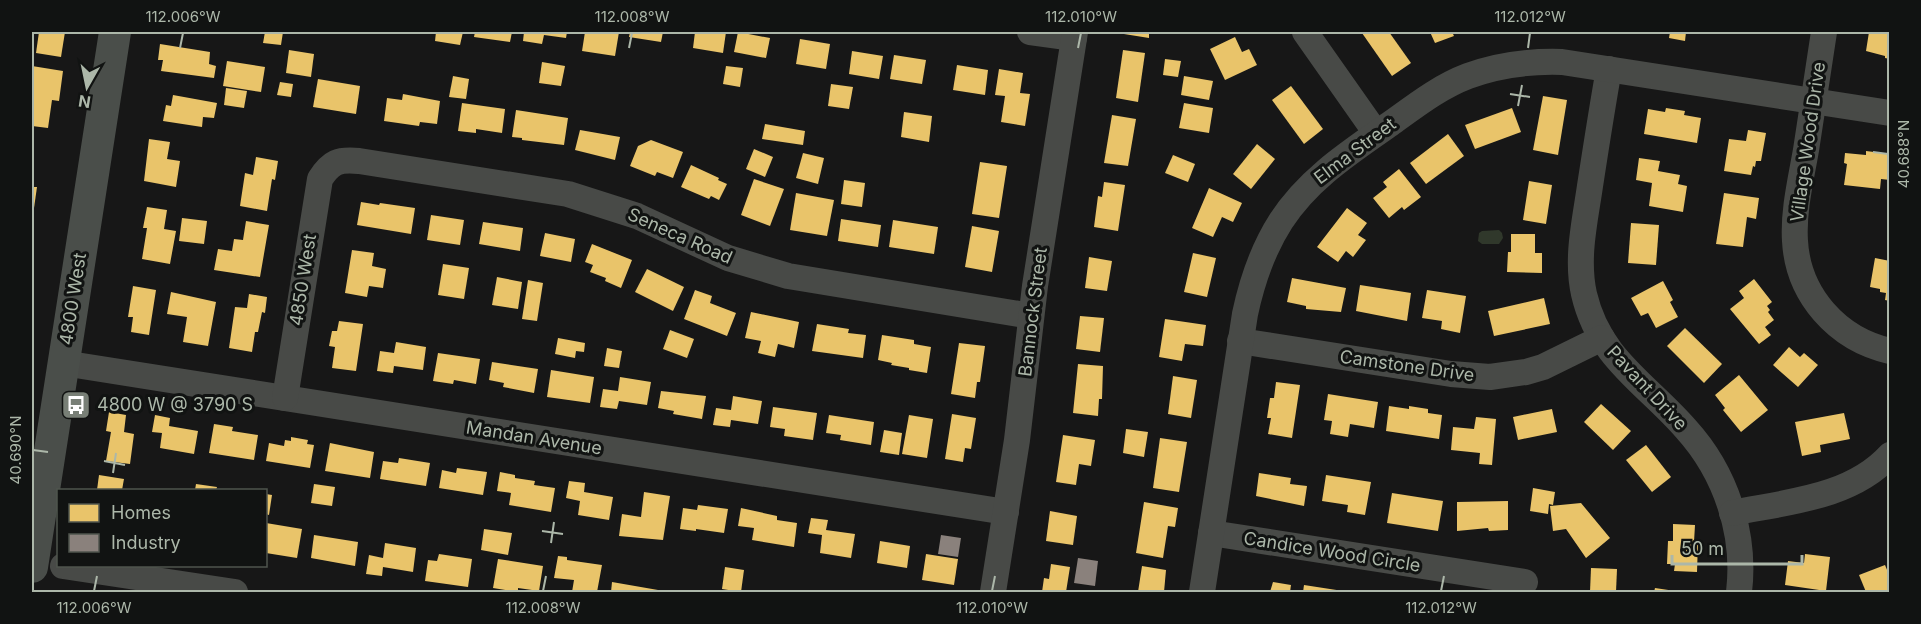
<svg xmlns="http://www.w3.org/2000/svg" width="1921" height="624" viewBox="0 0 1921 624" font-family="Inter,sans-serif">
  <style>
    .water { fill: #30382b }
    .homes { fill: #e9c46a }
    .industry { fill: #8a817c }
    .lines { fill: none; stroke-linecap: round; stroke-linejoin: round }
    .minor { stroke: #484a47; stroke-width: 26 }
    .major { stroke: #4a4e4a; stroke-width: 32 }
    .ticks { fill: none; stroke: #acb7a9; stroke-width: 2 }
    .labels { text-anchor: middle; stroke-width: 6; stroke-linejoin: round; paint-order: stroke }
    .street-label { font-size: 18px; fill: #acb7a9; stroke: #111312 }
    .poi-label { font-size: 18px; fill: #acb7a9; stroke: #111312; text-anchor: start }
    .neatline { fill: none; stroke: #acb7a9; stroke-width: 2 }
    .ticks-label { font-size: 15px; text-anchor: middle; fill: #acb7a9 }
  </style>
  <rect width="100%" height="100%" fill="#171717"/>
  <polygon class="water" points="1499,230 1502,233 1503,238 1499,244 1482,244 1478,241 1479,233 1482,231"/>
  <g class="homes">
    <polygon points="39,32 65,32 61,57 36,53"/>
    <polygon points="265,32 283,32 281,45 263,43"/>
    <polygon points="436,32 463,32 460,45 435,41"/>
    <polygon points="475,32 512,32 510,42 474,37"/>
    <polygon points="524,32 567,32 566,38 544,35 542,44 523,41"/>
    <polygon points="585,32 619,32 615,56 582,51"/>
    <polygon points="630,32 663,32 661,42 629,37"/>
    <polygon points="695,32 726,32 723,53 693,48"/>
    <polygon points="738,32 770,38 766,58 734,52"/>
    <polygon points="1124,32 1149,32 1149,38 1124,34"/>
    <polygon points="1364,32 1389,32 1411,63 1392,76 1362,33"/>
    <polygon points="1430,32 1452,32 1454,36 1435,43"/>
    <polygon points="1670,32 1686,32 1685,41 1669,38"/>
    <polygon points="1869,32 1890,32 1890,59 1885,58 1885,56 1866,51"/>
    <polygon points="1235,37 1242,52 1249,49 1257,65 1225,80 1210,49"/>
    <polygon points="800,39 830,44 826,69 796,64"/>
    <polygon points="160,44 210,52 209,64 216,66 214,78 161,71 163,60 158,60"/>
    <polygon points="289,50 314,54 311,77 286,73"/>
    <polygon points="1123,50 1145,53 1138,102 1116,98"/>
    <polygon points="852,51 883,56 879,79 849,74"/>
    <polygon points="894,55 926,60 922,84 890,79"/>
    <polygon points="1165,59 1181,61 1178,77 1163,75"/>
    <polygon points="227,61 265,67 261,92 223,86"/>
    <polygon points="542,62 565,66 561,86 539,83"/>
    <polygon points="957,65 988,70 985,95 953,90"/>
    <polygon points="32,66 63,71 59,101 52,100 48,128 32,126"/>
    <polygon points="726,66 743,68 740,87 723,84"/>
    <polygon points="999,69 1023,73 1020,93 1030,94 1025,126 1001,122 1005,96 995,95"/>
    <polygon points="453,76 469,79 466,99 449,97"/>
    <polygon points="1184,76 1213,81 1209,100 1181,95"/>
    <polygon points="318,79 360,86 356,114 313,107"/>
    <polygon points="280,82 293,84 291,97 277,95"/>
    <polygon points="831,84 853,87 849,109 828,106"/>
    <polygon points="1291,86 1323,129 1304,144 1272,100"/>
    <polygon points="226,88 247,91 244,108 224,105"/>
    <polygon points="403,94 440,101 437,124 420,122 419,126 384,121 387,98 402,100"/>
    <polygon points="173,95 217,103 214,118 203,117 202,127 163,121 166,105 171,106"/>
    <polygon points="1543,96 1567,100 1558,155 1533,150"/>
    <polygon points="462,103 505,109 502,133 476,129 476,133 458,131"/>
    <polygon points="1184,103 1213,108 1209,133 1179,128"/>
    <polygon points="1512,108 1521,132 1475,149 1465,125"/>
    <polygon points="1666,108 1685,111 1684,115 1701,118 1697,143 1644,134 1648,109 1665,112"/>
    <polygon points="516,110 568,118 564,145 522,140 522,138 512,137"/>
    <polygon points="904,112 932,116 929,142 901,137"/>
    <polygon points="1112,115 1136,119 1128,166 1104,163"/>
    <polygon points="765,124 805,131 803,145 762,139"/>
    <polygon points="580,130 620,137 615,160 575,150"/>
    <polygon points="1748,130 1766,133 1761,161 1756,161 1755,167 1753,166 1751,175 1724,171 1729,139 1746,141"/>
    <polygon points="1448,134 1464,156 1426,184 1410,163"/>
    <polygon points="149,139 170,142 167,159 180,161 176,187 144,181"/>
    <polygon points="651,140 683,152 673,178 657,172 655,176 630,166 638,146"/>
    <polygon points="1257,144 1275,159 1251,189 1233,174"/>
    <polygon points="754,149 773,157 765,177 746,169"/>
    <polygon points="1866,151 1890,154 1890,180 1881,179 1880,189 1844,185 1847,164 1844,163 1845,153 1866,155"/>
    <polygon points="803,153 824,158 818,184 796,178"/>
    <polygon points="1173,155 1195,164 1188,182 1165,173"/>
    <polygon points="256,157 278,161 275,180 272,179 267,211 240,206 245,173 253,175"/>
    <polygon points="1639,158 1660,161 1658,171 1680,175 1678,184 1687,186 1683,212 1649,206 1652,183 1636,180"/>
    <polygon points="980,162 1007,166 999,218 972,214"/>
    <polygon points="691,165 719,178 718,180 727,184 719,200 711,196 709,199 681,187"/>
    <polygon points="1399,169 1421,197 1404,210 1402,207 1389,218 1373,198 1387,187 1383,182"/>
    <polygon points="754,179 784,189 770,226 741,215"/>
    <polygon points="844,180 865,183 862,207 841,204"/>
    <polygon points="1529,181 1552,185 1546,224 1523,220"/>
    <polygon points="1104,182 1125,185 1118,231 1094,227 1098,196 1102,197"/>
    <polygon points="32,187 37,187 33,215 32,215"/>
    <polygon points="1209,188 1242,203 1233,222 1222,217 1213,237 1192,228"/>
    <polygon points="796,193 834,200 827,236 790,230"/>
    <polygon points="1724,193 1759,198 1756,219 1747,217 1743,247 1716,244"/>
    <polygon points="361,202 379,205 380,203 415,208 411,234 357,225"/>
    <polygon points="147,207 167,210 164,229 176,231 170,264 142,259 147,228 143,228"/>
    <polygon points="1347,208 1367,223 1358,235 1366,240 1353,257 1346,251 1338,262 1317,247"/>
    <polygon points="431,215 464,220 460,245 427,240"/>
    <polygon points="182,218 207,221 204,244 179,241"/>
    <polygon points="841,219 881,225 878,247 838,241"/>
    <polygon points="893,220 938,227 934,254 889,247"/>
    <polygon points="246,221 269,225 260,277 214,270 218,249 232,251 234,239 243,240"/>
    <polygon points="483,222 523,228 520,251 479,244"/>
    <polygon points="1631,223 1659,225 1656,265 1628,263"/>
    <polygon points="972,226 999,231 992,272 965,267"/>
    <polygon points="545,233 575,239 571,262 540,256"/>
    <polygon points="1511,234 1535,234 1535,253 1542,253 1542,273 1507,272 1508,252 1511,252"/>
    <polygon points="592,244 632,260 621,288 605,281 606,278 590,272 593,265 585,262"/>
    <polygon points="352,250 374,253 372,266 386,269 383,288 369,286 367,297 345,293"/>
    <polygon points="1193,253 1216,258 1207,297 1184,292"/>
    <polygon points="1089,257 1112,261 1107,291 1085,288"/>
    <polygon points="1875,258 1890,261 1890,301 1885,300 1886,293 1880,292 1880,289 1870,287"/>
    <polygon points="443,264 469,268 464,299 438,295"/>
    <polygon points="647,269 684,287 673,311 635,292"/>
    <polygon points="497,277 522,282 518,309 492,305"/>
    <polygon points="1292,278 1346,288 1341,312 1306,309 1306,306 1287,302"/>
    <polygon points="1754,279 1772,302 1767,306 1770,310 1768,312 1774,320 1765,327 1771,335 1759,344 1730,309 1744,298 1739,291"/>
    <polygon points="528,280 543,283 537,321 522,319"/>
    <polygon points="1663,281 1673,300 1670,302 1678,317 1656,328 1648,313 1641,316 1631,298"/>
    <polygon points="1360,285 1411,293 1407,321 1356,311"/>
    <polygon points="133,286 156,290 149,335 131,332 133,317 128,317"/>
    <polygon points="695,290 712,296 710,303 736,313 727,336 684,319"/>
    <polygon points="1427,290 1466,296 1460,333 1441,329 1442,321 1422,318"/>
    <polygon points="171,292 216,302 208,346 183,342 187,317 167,314"/>
    <polygon points="249,294 267,297 265,313 262,312 258,332 255,332 252,352 229,348 235,307 247,308"/>
    <polygon points="1544,298 1550,324 1494,336 1488,311"/>
    <polygon points="751,312 799,322 794,348 778,344 775,357 758,353 761,341 745,338"/>
    <polygon points="1080,316 1104,318 1100,352 1076,349"/>
    <polygon points="1165,319 1206,325 1203,346 1185,344 1182,361 1159,357"/>
    <polygon points="339,321 363,324 356,371 332,368 335,347 329,346 332,331 337,331"/>
    <polygon points="817,324 849,329 848,333 866,335 863,358 812,351"/>
    <polygon points="1685,328 1722,364 1704,383 1667,346"/>
    <polygon points="670,330 694,339 687,358 663,349"/>
    <polygon points="882,335 914,340 914,344 931,347 927,373 909,370 909,368 891,365 892,363 878,360"/>
    <polygon points="558,338 585,343 584,352 576,351 575,358 555,354"/>
    <polygon points="396,342 426,347 423,370 394,366 393,373 377,371 380,351 394,353"/>
    <polygon points="959,343 985,346 980,382 977,382 975,398 951,394"/>
    <polygon points="1789,347 1800,357 1804,353 1818,365 1798,387 1773,365"/>
    <polygon points="607,348 622,351 619,368 604,366"/>
    <polygon points="438,353 480,359 476,384 454,380 453,384 433,381"/>
    <polygon points="492,362 538,369 534,393 503,387 504,383 489,380"/>
    <polygon points="1078,364 1103,366 1102,399 1099,399 1098,416 1073,413"/>
    <polygon points="551,370 594,377 590,403 547,397"/>
    <polygon points="1739,375 1768,410 1741,432 1723,410 1725,408 1715,395"/>
    <polygon points="1173,376 1197,380 1191,418 1168,414"/>
    <polygon points="620,377 651,382 647,405 619,401 617,409 600,407 603,389 618,391"/>
    <polygon points="1276,382 1300,385 1292,438 1268,434 1271,418 1267,418 1270,398 1274,398"/>
    <polygon points="661,391 706,396 702,419 673,414 674,411 658,408"/>
    <polygon points="1328,394 1378,402 1374,428 1350,424 1348,437 1330,434 1332,421 1324,420"/>
    <polygon points="733,396 762,401 758,424 731,420 730,427 713,425 716,408 731,410"/>
    <polygon points="1601,404 1631,431 1613,450 1584,422"/>
    <polygon points="1389,406 1409,409 1409,406 1428,409 1428,413 1442,415 1439,439 1386,431"/>
    <polygon points="773,407 817,413 813,440 784,436 785,429 770,427"/>
    <polygon points="1552,409 1557,432 1518,440 1513,417"/>
    <polygon points="109,412 126,415 124,432 134,434 130,464 106,461 111,432 106,431"/>
    <polygon points="1844,413 1850,439 1820,445 1821,452 1802,456 1795,422"/>
    <polygon points="952,414 976,418 971,449 965,448 963,462 945,459"/>
    <polygon points="155,415 170,418 169,426 198,431 194,454 160,448 162,433 152,432"/>
    <polygon points="829,415 874,422 871,445 840,440 841,435 826,433"/>
    <polygon points="909,415 933,419 927,458 902,454"/>
    <polygon points="1476,417 1496,419 1492,465 1479,464 1480,453 1451,450 1453,427 1474,429"/>
    <polygon points="214,424 233,427 232,431 258,435 254,460 209,453"/>
    <polygon points="1126,429 1148,432 1144,457 1123,453"/>
    <polygon points="884,430 902,433 899,455 880,452"/>
    <polygon points="1063,435 1095,440 1091,466 1079,464 1076,485 1056,482"/>
    <polygon points="291,437 308,440 307,444 314,445 310,468 266,461 269,443 284,446 285,440 291,441"/>
    <polygon points="1160,438 1187,442 1179,492 1153,488"/>
    <polygon points="330,443 374,452 370,478 325,471"/>
    <polygon points="1646,445 1671,477 1652,492 1626,460"/>
    <polygon points="399,458 430,463 426,486 380,479 383,461 398,463"/>
    <polygon points="457,468 487,472 483,495 439,488 442,470 456,473"/>
    <polygon points="500,472 515,475 515,478 535,481 534,485 555,488 551,512 509,505 511,493 497,491"/>
    <polygon points="1259,473 1291,478 1290,484 1307,486 1304,506 1256,496"/>
    <polygon points="99,475 124,479 122,490 97,490"/>
    <polygon points="1326,475 1371,482 1365,515 1347,512 1348,505 1322,501"/>
    <polygon points="569,481 585,483 584,492 613,497 609,520 578,515 580,501 566,498"/>
    <polygon points="196,484 217,487 216,490 195,490"/>
    <polygon points="314,484 335,487 332,506 311,503"/>
    <polygon points="1533,488 1555,492 1553,505 1549,504 1548,514 1530,511"/>
    <polygon points="644,492 670,496 663,540 619,536 622,514 641,517"/>
    <polygon points="1392,493 1443,501 1438,531 1387,523"/>
    <polygon points="266,494 272,495 269,515 266,514"/>
    <polygon points="1508,501 1508,530 1489,531 1488,528 1457,531 1457,502"/>
    <polygon points="1144,502 1178,508 1175,527 1168,526 1163,558 1136,553"/>
    <polygon points="1581,503 1610,538 1586,558 1566,529 1553,531 1550,506"/>
    <polygon points="698,505 728,509 724,533 696,529 696,531 680,529 683,508 697,510"/>
    <polygon points="741,508 777,516 777,520 797,523 794,547 752,540 754,528 738,526"/>
    <polygon points="1050,511 1077,516 1073,545 1046,541"/>
    <polygon points="811,518 828,520 826,530 855,534 851,558 820,553 822,535 808,533"/>
    <polygon points="266,523 302,529 297,558 266,553"/>
    <polygon points="1673,524 1695,525 1694,542 1698,542 1697,572 1674,571 1675,564 1667,564 1668,541 1673,541"/>
    <polygon points="484,529 512,533 508,555 481,550"/>
    <polygon points="314,535 358,542 355,566 311,558"/>
    <polygon points="880,541 910,546 907,568 877,563"/>
    <polygon points="385,543 416,548 413,572 383,567 382,576 366,574 369,555 383,558"/>
    <polygon points="439,554 472,559 468,587 425,581 428,560 437,561"/>
    <polygon points="926,554 958,559 954,585 922,580"/>
    <polygon points="1805,554 1830,557 1826,591 1785,585 1788,561 1804,563"/>
    <polygon points="558,556 567,557 567,560 602,565 597,592 572,592 574,580 554,578"/>
    <polygon points="498,559 543,566 539,591 518,588 518,592 493,588"/>
    <polygon points="1051,564 1070,567 1066,592 1042,592 1044,578 1049,579"/>
    <polygon points="1885,565 1890,577 1890,592 1866,592 1859,575"/>
    <polygon points="1142,566 1166,570 1164,592 1138,592"/>
    <polygon points="725,567 744,570 741,592 722,589"/>
    <polygon points="1591,568 1617,569 1616,592 1590,592"/>
    <polygon points="612,582 658,590 657,592 611,592"/>
    <polygon points="1273,582 1291,585 1290,592 1270,592"/>
    <polygon points="1304,585 1343,591 1343,592 1303,592"/>
    <polygon points="1655,588 1675,591 1675,592 1654,592"/>
  </g>
  <g class="industry">
    <polygon points="941,535 961,538 958,557 938,554"/>
    <polygon points="1078,558 1098,561 1095,586 1074,583"/>
  </g>
  <g class="lines">
    <g class="minor">
      <polyline points="1030,32 1074,38"/>
      <polyline points="1305,32 1376,133"/>
      <path d="M1824,32c-6,39 -12,78 -18,118 -5,29 -13,61 -11,91 3,54 42,98 95,110"/>
      <path d="M1609,69c-7,39 -13,78 -19,117 -5,35 -14,72 -6,108 15,65 62,89 102,135 40,44 60,105 53,163"/>
      <polyline points="1240,341 1451,374 1490,377 1526,372 1543,367 1602,338"/>
      <polyline points="63,363 1006,512"/>
      <path d="M285,398l35,-219c11,-17 18,-20 39,-18l209,33 69,22 91,42 60,18 243,40"/>
      <path d="M1732,513c54,-11 119,-15 158,-58"/>
      <polyline points="1211,533 1525,582"/>
      <polyline points="63,566 235,592"/>
      <polyline points="993,592 1017,440 1035,286 1075,32"/>
      <path d="M1202,592l43,-278c7,-33 18,-65 36,-93 27,-42 69,-69 109,-97 25,-18 49,-37 78,-48 30,-11 62,-15 94,-14l328,51"/>
    </g>
    <polyline class="major" points="32,567 115,32"/>
  </g>
  <path class="ticks" d="M180,48l3,-15M629,48l3,-15M1078,48l3,-15M1528,48l2,-15M1510,94l20,3M1518,106l4,-21M1873,152l15,2M33,450l15,2M104,461l21,4M113,473l3,-20M542,531l21,3M551,543l3,-21M94,591l3,-15M543,591l3,-15M992,591l3,-15M1441,591l3,-15"/>
  <defs>
    <g id="bus-square" transform="scale(1.5)"><rect x="-9" y="-9" width="18" height="18" rx="4" fill="#787f76" stroke="#111312"/><path d="M-5-6H5V4H4V6H2V4H-2V6H-4V4H-5ZM-3.5-4V0h7V-4ZM-3.5 1.2v1.5H-2V1.2ZM2 1.2v1.5H3.5V1.2Z" fill="#fff"/></g>
  </defs>
  <g fill-rule="evenodd">
    <use href="#bus-square" x="76" y="405"/>
  </g>
  <g class="labels">
    <g class="street-label">
      <text transform="translate(1808 142) rotate(-82)" y="6">Village Wood Drive</text>
      <text transform="translate(1355 151) rotate(-37)" y="6">Elma Street</text>
      <text transform="translate(680 236) rotate(24)" y="6">Seneca Road</text>
      <text transform="translate(303 280) rotate(-81)" y="6">4850 West</text>
      <text transform="translate(73 299) rotate(-81)" y="6">4800 West</text>
      <text transform="translate(1033 312) rotate(-83)" y="6">Bannock Street</text>
      <text transform="translate(1407 366) rotate(8)" y="6">Camstone Drive</text>
      <text transform="translate(1647 388) rotate(47)" y="6">Pavant Drive</text>
      <text transform="translate(534 438) rotate(9)" y="6">Mandan Avenue</text>
      <text transform="translate(1332 552) rotate(9)" y="6">Candice Wood Circle</text>
    </g>
    <g class="poi-label">
      <text x="97" y="411">4800 W @ 3790 S</text>
    </g>
  </g>
  <rect width="1921" height="624" fill="none" stroke="#111312" stroke-width="66"/>
  <rect x="57" y="489" width="210" height="78" fill="#111312" stroke="#4f554e" stroke-width="1.5"/>
  <rect x="69" y="504" width="30" height="18" fill="#e9c46a" stroke="#4f554e" stroke-width="1.5"/>
  <text x="111" y="519" font-size="18" fill="#acb7a9">Homes</text>
  <rect x="69" y="534" width="30" height="18" fill="#8a817c" stroke="#4f554e" stroke-width="1.5"/>
  <text x="111" y="549" font-size="18" fill="#acb7a9">Industry</text>
  <g transform="translate(87 87) rotate(189)" stroke="#111312" stroke-width="4.5" paint-order="stroke">
  <path d="M0-4.5L10 22L0 15L-10 22Z" fill="#acb7a9"/>
  <text y="-9" font-size="16" font-weight="bold" text-anchor="middle" fill="#acb7a9">N</text>
  </g>
  <path d="M1672 555v9h130v-9" fill="none" stroke="#acb7a9" stroke-width="3"/>
  <text x="1681" y="555" font-size="18" fill="#acb7a9" stroke="#111312" stroke-width="4.5" paint-order="stroke">50 m</text>
  <rect x="33" y="33" width="1855" height="558" class="neatline"/>
  <g class="ticks-label">
    <text x="183" y="22">112.006°W</text>
    <text x="632" y="22">112.008°W</text>
    <text x="1081" y="22">112.010°W</text>
    <text x="1530" y="22">112.012°W</text>
    <text transform="translate(1904 154) rotate(-90)" y="5">40.688°N</text>
    <text transform="translate(16 450) rotate(-90)" y="5">40.690°N</text>
    <text x="94" y="613">112.006°W</text>
    <text x="543" y="613">112.008°W</text>
    <text x="992" y="613">112.010°W</text>
    <text x="1441" y="613">112.012°W</text>
  </g>
</svg>
